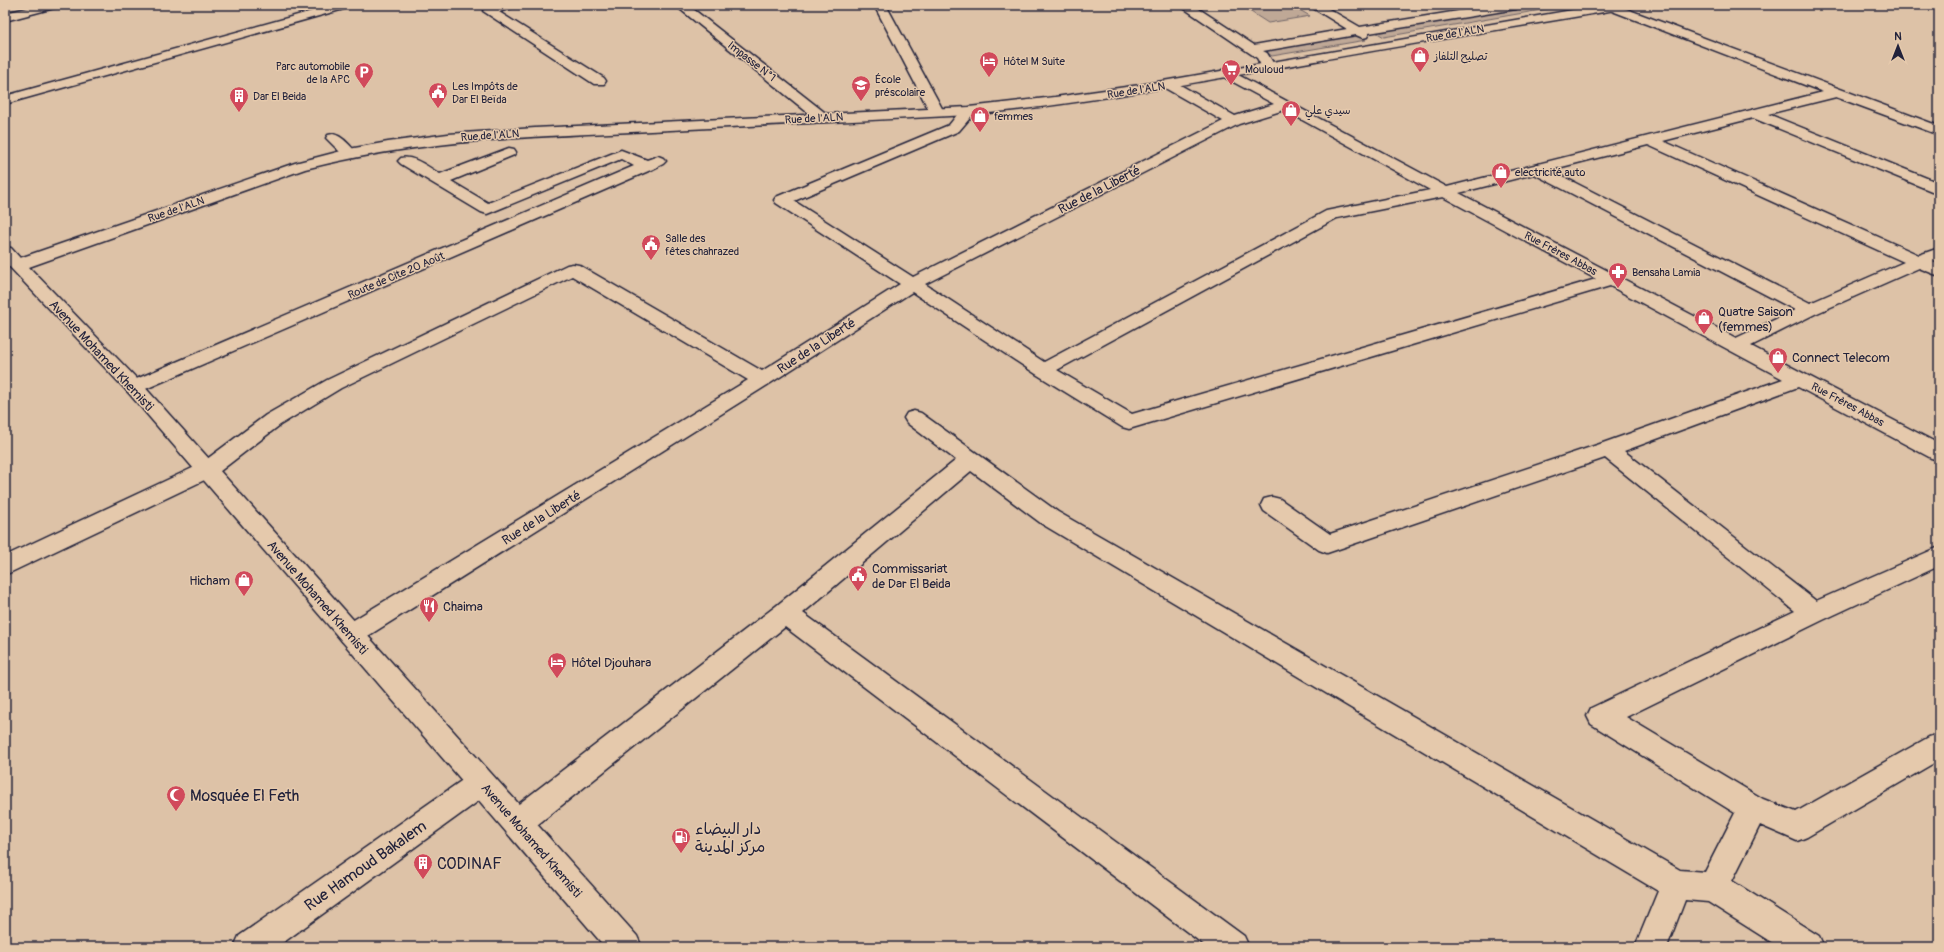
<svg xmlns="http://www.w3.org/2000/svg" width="1944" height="952" viewBox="0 0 1944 952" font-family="Pangolin,'Playpen Sans Arabic',sans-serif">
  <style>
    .green { fill: #bfa896; stroke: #706568 }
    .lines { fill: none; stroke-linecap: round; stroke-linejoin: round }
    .street-casing { stroke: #22223b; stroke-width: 3 }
    .secondary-casing { stroke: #22223b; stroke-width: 3 }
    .street { fill: #e5c9ac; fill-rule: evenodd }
    .secondary { fill: #e5c9ac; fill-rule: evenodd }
    .labels { text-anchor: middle; stroke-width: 3; stroke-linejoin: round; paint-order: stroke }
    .far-street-label { font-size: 11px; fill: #22223b; stroke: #e5c9ac }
    .far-poi-label { font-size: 11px; fill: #22223b; stroke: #e5c9ac; text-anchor: start }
    .street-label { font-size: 13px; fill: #22223b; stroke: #e5c9ac }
    .poi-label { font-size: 13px; fill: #22223b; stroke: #e5c9ac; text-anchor: start }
    .near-poi-label { font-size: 16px; fill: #22223b; stroke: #e5c9ac; text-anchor: start }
    .near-street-label { font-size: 16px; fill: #22223b; stroke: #e5c9ac }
  </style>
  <rect width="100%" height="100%" fill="#ddc2a7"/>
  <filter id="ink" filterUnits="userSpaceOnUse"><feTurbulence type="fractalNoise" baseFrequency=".025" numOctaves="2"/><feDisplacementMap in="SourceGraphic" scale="8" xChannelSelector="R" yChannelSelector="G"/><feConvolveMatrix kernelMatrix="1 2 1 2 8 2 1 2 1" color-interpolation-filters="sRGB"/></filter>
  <g filter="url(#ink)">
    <g class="green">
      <polygon points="1240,5 1291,5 1310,16 1268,23"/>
      <polygon points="1531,5 1564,6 1384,37 1374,31"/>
      <polygon points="1356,34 1366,40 1272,56 1263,50"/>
    </g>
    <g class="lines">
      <g class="street-casing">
        <g id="street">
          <polygon points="40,5 60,5 58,7 5,21 5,13"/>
          <polygon points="334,5 353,5 351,7 5,104 5,96"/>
          <polygon points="497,5 516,5 514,7 499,12 604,78 606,81 604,84 594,84 483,11 485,8"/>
          <polygon points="675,5 688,5 828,115 830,118 828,121 818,121"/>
          <polygon points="874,5 886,5 944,112 942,115 932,115 930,112"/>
          <polygon points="1179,5 1193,5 1254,45 1347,29 1308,5 1322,5 1360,27 1495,5 1522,5 1516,9 1369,33 1367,37 1363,38 1356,35 1263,51 1267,53 1275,66 1273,69 1263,69 1257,58"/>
          <path d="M1607,5h9l323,121v9l-103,-38 -68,17 171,69v11l-186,-76 -90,23 256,114 20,-7v11l-6,3 6,3v11l-20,-8 -104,46 -64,32 188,98v16l-8,-2 -133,-71 -174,64 192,150 123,-54v19l-116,54 -197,97 137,82 33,13 133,-75 10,-3v26l-132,77 -10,4 -37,-16 -28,56 87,55 5,11h-45l-71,-45 -23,-2 -18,47h-32l23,-56 -616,-367 -71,-53 -168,142 441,323 5,11h-42l-422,-320 -258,206 -10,4 -10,-4 -5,-10 5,-10 269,-207 180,-146 -49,-37 -3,-5 3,-5 7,-2 7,2 137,99 622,358 25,2 30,-59 -144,-89 -4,-8 4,-8 204,-97 -190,-153 -278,95 -8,-3 -55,-39 -3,-6 3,-6 8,-2 8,2 50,35 270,-90 183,-65 -173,-93 -481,143 -7,-2 -86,-53 -124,-82 -143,92 -409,257 -9,3 -9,-3 -4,-7 4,-7 406,-247 -176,-104 -231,112 -61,37 -65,50 -210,100v-19l194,-91 67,-50 61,-35 240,-115 6,-1 6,1 183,106 138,-87 -124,-81 -2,-3 2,-3 173,-72c7,-8 13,-20 25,-17l2,3 -17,20 -165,70 119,76 310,-156 -58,-33 -2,-3 2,-3h10l60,34 39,-12 -52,-28 -2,-3 2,-3 5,-1 220,118 376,-95 -216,-83 -2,-2zM1284,110l146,80 -104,21 -282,151 -119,-78 314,-160zM1648,145l256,117 -94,41 -260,-133zM1534,174l261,136 -59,28 -277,-145zM1443,197l153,82 -464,135 -75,-44 280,-152z"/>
          <path d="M333,134c9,2 18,12 23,19l-2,3h-10l-18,-18 2,-3z"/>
          <path d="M509,148l5,1 2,3 -2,3 -63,26 37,22 133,-53 26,10 11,-4 5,2 3,3 -3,3 -10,5 -512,222 -7,2 -7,-2 -3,-4 3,-4 507,-217 -13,-7 -134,55 -6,-2 -80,-48 -3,-3 3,-3c13,-3 28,10 39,16z"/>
          <polygon points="481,770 491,774 495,783 491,792 277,947 234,947 239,936 471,774"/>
        </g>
      </g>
      <g class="secondary-casing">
        <path id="secondary" d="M1601,5h26l-6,4c-104,18 -207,34 -311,53 -113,20 -226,42 -341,53 -113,6 -225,11 -338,17 -111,5 -218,9 -326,37l-276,98 112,116 496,553 5,11h-37l-478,-556 -122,-129v-15l6,1 9,10 275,-95 54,-14 39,-7 60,-8 87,-6 434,-21 86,-10 85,-12z"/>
      </g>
      <use href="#street" class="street"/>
      <use href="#secondary" class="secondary"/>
    </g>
  </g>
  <defs>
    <g id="shop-pin" transform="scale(1)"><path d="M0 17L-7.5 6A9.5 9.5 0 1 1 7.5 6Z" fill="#d1495b" stroke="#e5c9ac"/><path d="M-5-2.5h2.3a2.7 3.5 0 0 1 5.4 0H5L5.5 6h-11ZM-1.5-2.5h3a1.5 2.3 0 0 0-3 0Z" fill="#fff"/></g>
    <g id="hotel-pin" transform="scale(1)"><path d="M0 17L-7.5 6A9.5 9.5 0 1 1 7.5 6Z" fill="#d1495b" stroke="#e5c9ac"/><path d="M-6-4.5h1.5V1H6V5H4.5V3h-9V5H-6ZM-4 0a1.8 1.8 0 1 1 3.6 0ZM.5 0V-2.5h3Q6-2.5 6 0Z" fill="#fff"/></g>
    <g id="supermarket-pin" transform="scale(1)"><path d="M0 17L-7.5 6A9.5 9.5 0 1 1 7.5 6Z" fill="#d1495b" stroke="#e5c9ac"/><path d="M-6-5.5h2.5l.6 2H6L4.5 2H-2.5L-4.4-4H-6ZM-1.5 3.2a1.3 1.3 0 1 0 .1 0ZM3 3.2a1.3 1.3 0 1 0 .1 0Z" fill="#fff"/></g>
    <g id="parking-pin" transform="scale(1)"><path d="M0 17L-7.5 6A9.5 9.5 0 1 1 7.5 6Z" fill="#d1495b" stroke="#e5c9ac"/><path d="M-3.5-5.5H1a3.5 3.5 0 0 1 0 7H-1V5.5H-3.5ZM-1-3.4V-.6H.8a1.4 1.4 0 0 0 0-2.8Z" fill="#fff"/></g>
    <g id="school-pin" transform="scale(1)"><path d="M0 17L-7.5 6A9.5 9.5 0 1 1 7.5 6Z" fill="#d1495b" stroke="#e5c9ac"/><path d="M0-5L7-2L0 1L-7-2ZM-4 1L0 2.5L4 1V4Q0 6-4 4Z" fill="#fff"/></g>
    <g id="civic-pin" transform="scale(1)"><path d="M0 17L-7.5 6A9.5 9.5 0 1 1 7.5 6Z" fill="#d1495b" stroke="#e5c9ac"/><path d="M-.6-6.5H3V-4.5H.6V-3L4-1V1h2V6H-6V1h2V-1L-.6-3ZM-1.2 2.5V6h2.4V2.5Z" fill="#fff"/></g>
    <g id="building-pin" transform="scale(1)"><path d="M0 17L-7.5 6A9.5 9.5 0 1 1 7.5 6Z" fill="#d1495b" stroke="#e5c9ac"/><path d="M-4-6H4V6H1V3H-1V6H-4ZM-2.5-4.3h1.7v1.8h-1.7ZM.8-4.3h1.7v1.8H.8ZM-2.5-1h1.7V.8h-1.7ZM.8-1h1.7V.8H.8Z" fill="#fff"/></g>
    <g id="pharmacy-pin" transform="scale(1)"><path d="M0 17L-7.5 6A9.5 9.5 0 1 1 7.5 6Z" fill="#d1495b" stroke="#e5c9ac"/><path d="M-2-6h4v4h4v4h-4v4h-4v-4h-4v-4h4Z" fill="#fff"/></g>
    <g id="restaurant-pin" transform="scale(1)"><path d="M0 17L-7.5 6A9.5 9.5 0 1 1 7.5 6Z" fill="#d1495b" stroke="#e5c9ac"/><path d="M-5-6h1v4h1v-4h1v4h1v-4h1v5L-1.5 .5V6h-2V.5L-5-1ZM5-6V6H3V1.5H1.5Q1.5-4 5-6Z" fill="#fff"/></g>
    <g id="mosque-pin" transform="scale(1)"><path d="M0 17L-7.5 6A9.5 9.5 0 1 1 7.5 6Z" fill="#d1495b" stroke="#e5c9ac"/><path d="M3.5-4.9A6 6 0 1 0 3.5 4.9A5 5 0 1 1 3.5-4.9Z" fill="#fff"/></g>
    <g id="fuel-pin" transform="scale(1)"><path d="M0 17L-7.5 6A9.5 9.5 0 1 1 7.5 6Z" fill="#d1495b" stroke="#e5c9ac"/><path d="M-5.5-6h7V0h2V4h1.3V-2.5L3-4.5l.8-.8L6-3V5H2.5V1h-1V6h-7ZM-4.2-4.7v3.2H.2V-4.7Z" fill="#fff"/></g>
  </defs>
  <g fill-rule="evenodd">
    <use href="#shop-pin" x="1420" y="56"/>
    <use href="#hotel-pin" x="989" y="61"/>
    <use href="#supermarket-pin" x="1231" y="69"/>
    <use href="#parking-pin" x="364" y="72"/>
    <use href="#school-pin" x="861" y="85"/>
    <use href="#civic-pin" x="438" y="92"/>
    <use href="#building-pin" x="239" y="96"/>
    <use href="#shop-pin" x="1291" y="110"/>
    <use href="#shop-pin" x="980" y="116"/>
    <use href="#shop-pin" x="1501" y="172"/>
    <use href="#civic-pin" x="651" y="244"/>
    <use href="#pharmacy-pin" x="1618" y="272"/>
    <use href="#shop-pin" x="1704" y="318"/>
    <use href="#shop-pin" x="1778" y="357"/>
    <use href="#civic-pin" x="858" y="575"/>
    <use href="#shop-pin" x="244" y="580"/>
    <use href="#restaurant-pin" x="429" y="606"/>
    <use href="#hotel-pin" x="557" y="662"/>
    <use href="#mosque-pin" x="176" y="795"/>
    <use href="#fuel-pin" x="681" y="837"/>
    <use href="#building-pin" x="423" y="863"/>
  </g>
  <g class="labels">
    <g class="far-street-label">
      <text transform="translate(1455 33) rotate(-10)" y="4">Rue de l'ALN</text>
      <text transform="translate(752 61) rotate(38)" y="4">Impasse N°1</text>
      <text transform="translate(1136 90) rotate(-9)" y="4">Rue de l'ALN</text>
      <text transform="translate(814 118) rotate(-3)" y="4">Rue de l'ALN</text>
      <text transform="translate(490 135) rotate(-4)" y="4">Rue de l'ALN</text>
      <text transform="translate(176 209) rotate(-19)" y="4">Rue de l'ALN</text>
      <text transform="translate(1561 253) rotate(28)" y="4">Rue Frères Abbas</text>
      <text transform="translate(396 275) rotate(-23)" y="4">Route de Cite 20 Août</text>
      <text transform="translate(1848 404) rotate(28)" y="4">Rue Frères Abbas</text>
    </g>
    <g class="far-poi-label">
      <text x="1434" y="60">تصليح التلفاز</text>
      <text x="1003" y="65">Hôtel M Suite</text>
      <text x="350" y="70" text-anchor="end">Parc automobile<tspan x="350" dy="13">de la APC</tspan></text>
      <text x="1245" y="73">Mouloud</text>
      <text x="875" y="83">École<tspan x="875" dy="13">préscolaire</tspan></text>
      <text x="452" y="90">Les Impôts de<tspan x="452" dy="13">Dar El Beïda</tspan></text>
      <text x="253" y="100">Dar El Beida</text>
      <text x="1305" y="114">سيدي علي</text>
      <text x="994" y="120">femmes</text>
      <text x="1515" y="176">electricité auto</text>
      <text x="665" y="242">Salle des<tspan x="665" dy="13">fêtes chahrazed</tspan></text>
      <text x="1632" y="276">Bensaha Lamia</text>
    </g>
    <g class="street-label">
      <text transform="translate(1099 189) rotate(-27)" y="5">Rue de la Liberté</text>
      <text transform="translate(816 345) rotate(-33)" y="5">Rue de la Liberté</text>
      <text transform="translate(102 355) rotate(47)" y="5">Avenue Mohamed Khemisti</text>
      <text transform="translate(541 517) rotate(-32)" y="5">Rue de la Liberté</text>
      <text transform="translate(318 597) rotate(49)" y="5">Avenue Mohamed Khemisti</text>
      <text transform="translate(532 840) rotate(49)" y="5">Avenue Mohamed Khemisti</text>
    </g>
    <g class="poi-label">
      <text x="1718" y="316">Quatre Saison<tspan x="1718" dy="15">(femmes)</tspan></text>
      <text x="1792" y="362">Connect Telecom</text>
      <text x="872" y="573">Commissariat<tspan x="872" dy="15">de Dar El Beida</tspan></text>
      <text x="230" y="585" text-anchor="end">Hicham</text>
      <text x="443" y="611">Chaima</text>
      <text x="571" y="667">Hôtel Djouhara</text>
    </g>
    <g class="near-poi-label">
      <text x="190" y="801">Mosquée El Feth</text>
      <text x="695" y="834">دار البيضاء<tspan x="695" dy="18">مركز المدينة</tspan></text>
      <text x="437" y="869">CODINAF</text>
    </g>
    <g class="near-street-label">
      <text transform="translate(365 865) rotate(-35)" y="6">Rue Hamoud Bakalem</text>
    </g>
  </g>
  <rect width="1944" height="952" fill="none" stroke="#e5c9ac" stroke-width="20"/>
  <rect x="10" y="10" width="1924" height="932" fill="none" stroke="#22223b" stroke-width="1.5" filter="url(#ink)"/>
  <g transform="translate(1898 46)" stroke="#e5c9ac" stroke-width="3" paint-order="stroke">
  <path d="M0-3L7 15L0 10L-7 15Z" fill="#22223b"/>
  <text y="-6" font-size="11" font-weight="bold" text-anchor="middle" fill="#22223b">N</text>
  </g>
</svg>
